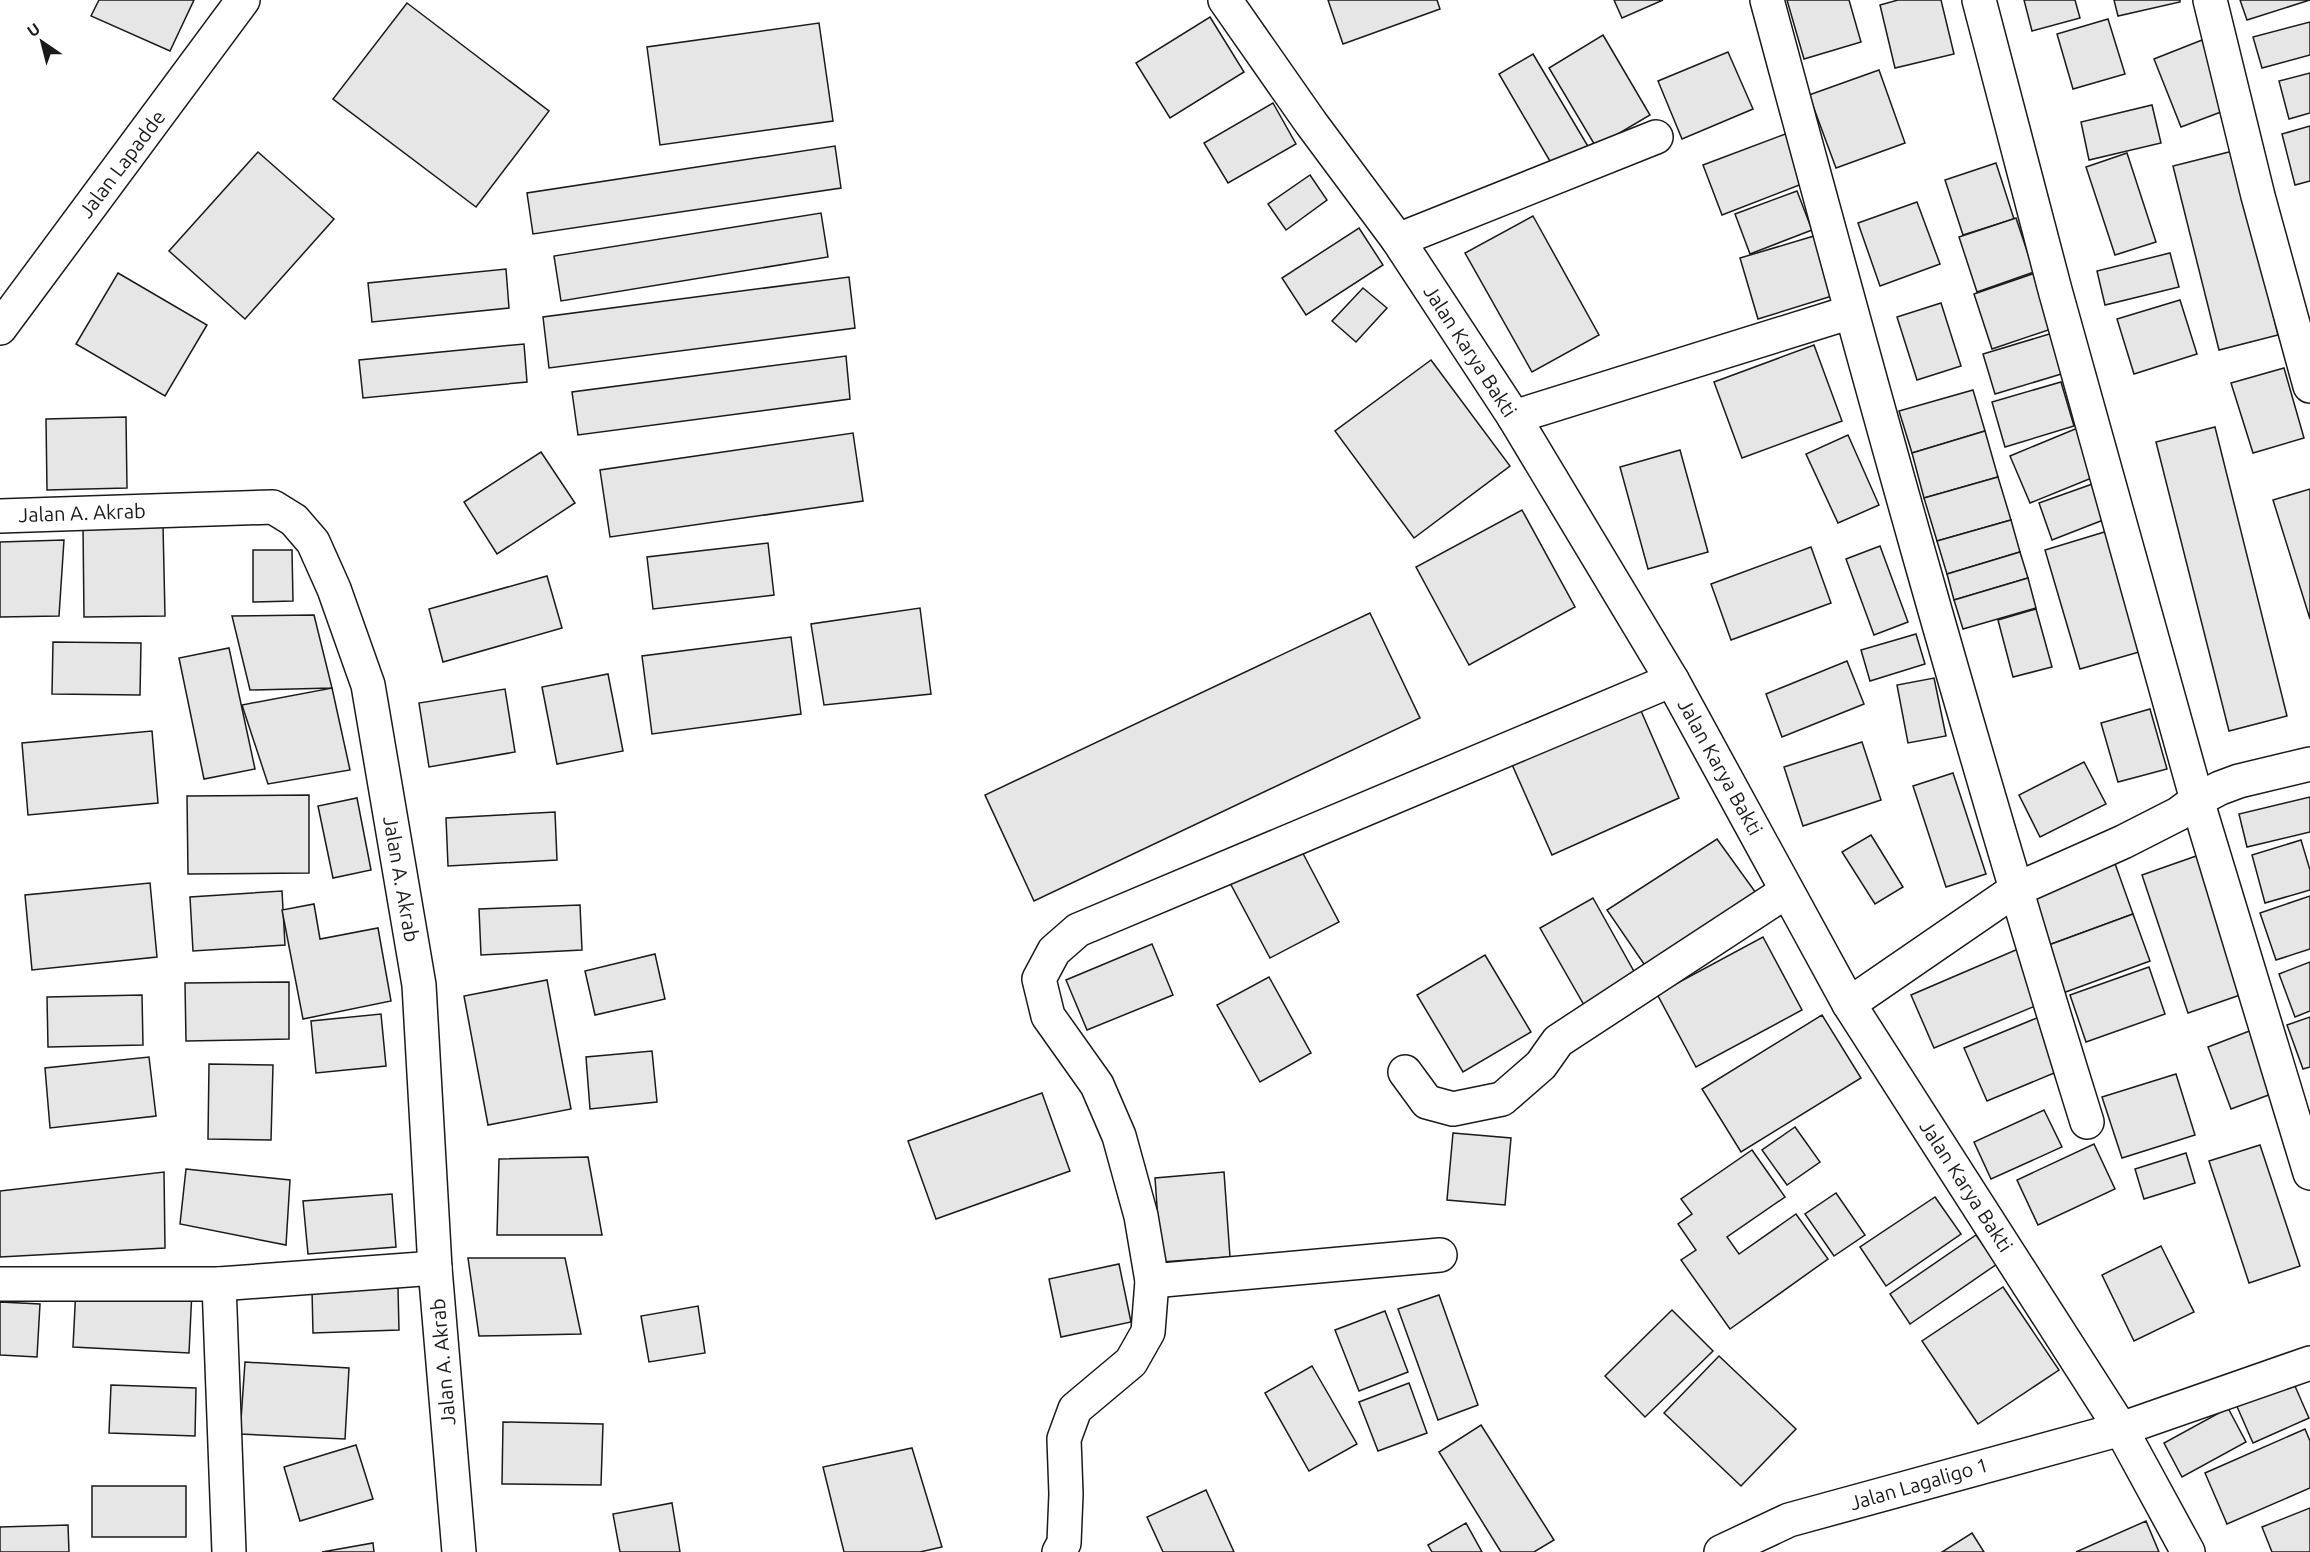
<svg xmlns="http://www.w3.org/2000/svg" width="2310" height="1552" viewBox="0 0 2310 1552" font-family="Ubuntu,sans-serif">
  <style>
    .building { fill: #e6e6e6; stroke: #1a1a1a; stroke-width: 1.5 }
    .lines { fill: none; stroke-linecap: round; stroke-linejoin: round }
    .street-casing { stroke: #1a1a1a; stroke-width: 36 }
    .street { stroke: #fff; stroke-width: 33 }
    .labels { text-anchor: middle; stroke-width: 4.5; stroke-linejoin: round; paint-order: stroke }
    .street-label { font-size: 20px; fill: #1a1a1a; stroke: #fff }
  </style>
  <rect width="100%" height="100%" fill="#fff"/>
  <g class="building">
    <polygon points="99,0 194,0 170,51 91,16"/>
    <polygon points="1328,0 1437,0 1440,9 1343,44"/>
    <polygon points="1614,0 1663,0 1622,18"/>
    <polygon points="1787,0 1849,0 1861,42 1804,59"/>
    <polygon points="1898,0 1941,0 1954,54 1895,68 1880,5"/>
    <polygon points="2024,0 2075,0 2080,18 2032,31"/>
    <polygon points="2114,0 2180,0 2180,2 2118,16"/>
    <polygon points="2240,0 2310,0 2247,20"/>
    <polygon points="407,3 549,111 476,207 333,99"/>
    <polygon points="1210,17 1244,72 1170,118 1136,63"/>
    <polygon points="2108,19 2125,74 2073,89 2057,34"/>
    <polygon points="2310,22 2310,55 2262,68 2253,37"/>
    <polygon points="819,23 833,121 660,145 647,47"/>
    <polygon points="1603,35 1650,115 1596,147 1549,68"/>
    <polygon points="2202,40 2229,109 2181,127 2154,59"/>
    <polygon points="1728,52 1753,109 1682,139 1658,81"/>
    <polygon points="1533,54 1589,148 1554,168 1499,74"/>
    <polygon points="1879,70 1905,143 1836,168 1809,95"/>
    <polygon points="2310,73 2310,113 2289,119 2279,81"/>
    <polygon points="1273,103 1296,144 1228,183 1204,143"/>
    <polygon points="2152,105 2161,143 2089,160 2081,122"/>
    <polygon points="2310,126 2310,181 2295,185 2282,134"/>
    <polygon points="1788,133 1807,182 1722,215 1703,165"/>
    <polygon points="835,146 841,188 533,234 527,193"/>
    <polygon points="2233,151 2278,335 2219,350 2173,166"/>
    <polygon points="258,152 334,219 245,319 169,251"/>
    <polygon points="2127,153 2156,242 2115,255 2086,167"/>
    <polygon points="1996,163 2014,219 1963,235 1945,180"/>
    <polygon points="1310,175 1327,200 1286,230 1268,204"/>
    <polygon points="1797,191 1812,230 1750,254 1735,214"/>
    <polygon points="1917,202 1940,264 1880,286 1858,223"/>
    <polygon points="821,213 828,257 561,301 554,256"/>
    <polygon points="1533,216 1599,335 1532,372 1465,253"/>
    <polygon points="2016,218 2034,272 1977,292 1959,237"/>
    <polygon points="1359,228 1383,265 1306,315 1282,278"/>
    <polygon points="1814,236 1832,296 1758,319 1740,258"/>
    <polygon points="2170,253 2179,287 2105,305 2097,271"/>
    <polygon points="506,269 509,308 372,322 368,283"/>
    <polygon points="2041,271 2060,326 1992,349 1974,294"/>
    <polygon points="118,273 207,325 165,396 76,344"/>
    <polygon points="849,277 855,328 549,368 543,317"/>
    <polygon points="1363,288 1387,308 1356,342 1332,321"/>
    <polygon points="2180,300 2197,354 2134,374 2117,319"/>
    <polygon points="1941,303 1961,366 1917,380 1897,317"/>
    <polygon points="2056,332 2068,372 1995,394 1983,354"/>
    <polygon points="524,344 527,382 363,398 359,360"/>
    <polygon points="1814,345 1842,421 1742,458 1714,382"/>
    <polygon points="846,356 850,399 578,435 572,392"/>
    <polygon points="1431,360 1510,466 1414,538 1335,431"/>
    <polygon points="2284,368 2304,438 2253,453 2231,383"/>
    <polygon points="2061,382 2074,426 2005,447 1992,402"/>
    <polygon points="1973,390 1985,431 1912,453 1899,411"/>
    <polygon points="126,417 127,488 47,490 46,419"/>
    <polygon points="2080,427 2099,475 2030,503 2010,456"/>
    <polygon points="2215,427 2287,716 2229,731 2156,442"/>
    <polygon points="1985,431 1998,477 1924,498 1912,453"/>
    <polygon points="853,433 863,501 610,537 600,470"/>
    <polygon points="1848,435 1879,505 1838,523 1806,454"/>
    <polygon points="1680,450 1708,552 1648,569 1620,467"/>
    <polygon points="541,452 575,503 497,554 464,502"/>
    <polygon points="1998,477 2011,520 1937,541 1924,498"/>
    <polygon points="2098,482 2111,517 2052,540 2039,503"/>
    <polygon points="2310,489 2310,619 2273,500"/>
    <polygon points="1522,510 1575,607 1469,665 1416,567"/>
    <polygon points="2011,520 2020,552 1947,574 1937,541"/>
    <polygon points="163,525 165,616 84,617 83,526"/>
    <polygon points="2111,530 2146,650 2080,669 2045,550"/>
    <polygon points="64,540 59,616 0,617 0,542"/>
    <polygon points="768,543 774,595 653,609 647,557"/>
    <polygon points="1880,546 1908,622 1874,635 1846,559"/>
    <polygon points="1811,547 1831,603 1731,640 1711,584"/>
    <polygon points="253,550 292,550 293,601 253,602"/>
    <polygon points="2020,552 2028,578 1954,600 1947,574"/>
    <polygon points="547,576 562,628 443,662 429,609"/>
    <polygon points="2028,578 2036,608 1963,629 1954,600"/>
    <polygon points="920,608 931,694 824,705 811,624"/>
    <polygon points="2036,609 2052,667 2013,677 1998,620"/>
    <polygon points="1370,613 1420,718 1034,901 985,795"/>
    <polygon points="314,615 332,688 250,690 232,616"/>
    <polygon points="1916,634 1925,664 1870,681 1861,650"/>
    <polygon points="791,637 801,714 652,734 642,656"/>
    <polygon points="53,642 141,643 140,695 52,694"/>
    <polygon points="229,648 255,769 204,779 179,658"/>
    <polygon points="1847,661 1864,704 1782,737 1766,694"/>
    <polygon points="608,674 623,751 557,764 542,687"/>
    <polygon points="1934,678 1946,736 1908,743 1897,685"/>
    <polygon points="332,688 350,770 268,784 242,705"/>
    <polygon points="505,689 515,752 429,767 419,703"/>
    <polygon points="1638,704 1679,798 1552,855 1510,760"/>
    <polygon points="2150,709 2167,769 2118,782 2101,723"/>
    <polygon points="152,731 158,803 28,815 22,743"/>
    <polygon points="1862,742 1881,800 1803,826 1784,767"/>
    <polygon points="2084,762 2106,804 2040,837 2019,795"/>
    <polygon points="1953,773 1986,874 1946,887 1913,786"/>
    <polygon points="309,795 309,873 188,874 187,796"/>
    <polygon points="2310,797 2310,832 2247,847 2239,814"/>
    <polygon points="357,798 371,870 333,878 318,806"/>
    <polygon points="555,812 557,860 448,866 446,818"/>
    <polygon points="1871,835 1903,887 1875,904 1842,852"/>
    <polygon points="1717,839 1756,893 1646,967 1607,910"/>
    <polygon points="2301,840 2310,870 2310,890 2265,903 2252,855"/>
    <polygon points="1298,844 1339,922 1270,958 1229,881"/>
    <polygon points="2199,855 2246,993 2188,1013 2142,875"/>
    <polygon points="2113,858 2133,914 2046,946 2026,891"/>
    <polygon points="150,883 157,957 32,970 25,895"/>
    <polygon points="282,891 285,945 193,951 190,897"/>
    <polygon points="2310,896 2310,949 2276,960 2260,913"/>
    <polygon points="1593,898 1636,975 1584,1005 1540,928"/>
    <polygon points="314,904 320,939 378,928 391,1001 303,1019 282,910"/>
    <polygon points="580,905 582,950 481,955 479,909"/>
    <polygon points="2133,914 2150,961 2063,993 2046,946"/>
    <polygon points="1763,937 1802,1010 1696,1067 1657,994"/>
    <polygon points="1152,944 1173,995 1087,1030 1066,980"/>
    <polygon points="2018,949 2040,1004 1934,1048 1911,995"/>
    <polygon points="655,954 665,999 595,1015 585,971"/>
    <polygon points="1485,955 1531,1032 1463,1072 1417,995"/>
    <polygon points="2310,962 2310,1011 2295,1017 2279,974"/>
    <polygon points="2149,967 2165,1014 2086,1042 2070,995"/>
    <polygon points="1269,977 1311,1053 1260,1082 1217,1005"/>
    <polygon points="547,980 571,1109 488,1125 464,996"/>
    <polygon points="289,982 289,1039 186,1041 185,983"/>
    <polygon points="142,995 143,1045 48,1047 47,997"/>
    <polygon points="381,1014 386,1066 316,1073 311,1021"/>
    <polygon points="1822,1015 1861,1078 1741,1152 1702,1089"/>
    <polygon points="2044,1015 2066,1068 1987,1101 1964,1048"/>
    <polygon points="2310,1017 2310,1067 2303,1069 2287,1025"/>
    <polygon points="2252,1030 2274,1093 2231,1109 2208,1047"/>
    <polygon points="652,1051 657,1102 590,1109 586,1057"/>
    <polygon points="149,1057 156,1116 50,1128 45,1068"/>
    <polygon points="209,1064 273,1065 271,1140 208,1139"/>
    <polygon points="2176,1074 2195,1135 2122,1158 2102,1097"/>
    <polygon points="1042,1093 1070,1171 936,1219 908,1141"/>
    <polygon points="2044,1110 2062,1147 1991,1179 1974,1142"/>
    <polygon points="1795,1127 1820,1162 1787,1185 1762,1150"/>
    <polygon points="1453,1133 1511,1138 1505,1205 1447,1200"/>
    <polygon points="2094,1144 2115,1189 2038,1225 2017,1180"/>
    <polygon points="2260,1145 2300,1266 2249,1283 2209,1161"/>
    <polygon points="1752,1150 1785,1197 1727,1237 1739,1254 1796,1214 1828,1259 1730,1329 1681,1260 1696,1250 1678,1224 1692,1214 1681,1199"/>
    <polygon points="2186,1153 2195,1183 2144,1199 2135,1169"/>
    <polygon points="588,1157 602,1235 497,1235 499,1159"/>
    <polygon points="186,1169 290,1180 286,1245 180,1224"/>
    <polygon points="164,1172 165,1248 0,1257 0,1191"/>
    <polygon points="1224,1172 1230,1257 1161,1262 1155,1178"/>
    <polygon points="1836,1193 1865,1235 1834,1256 1805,1214"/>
    <polygon points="392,1194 396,1247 308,1254 303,1201"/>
    <polygon points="1935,1197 1961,1234 1886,1286 1860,1247"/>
    <polygon points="1976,1235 1997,1264 1910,1324 1890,1294"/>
    <polygon points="2161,1246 2194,1312 2134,1341 2102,1275"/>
    <polygon points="468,1258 565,1258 581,1334 479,1336"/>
    <polygon points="1119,1264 1131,1322 1061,1337 1049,1279"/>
    <polygon points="76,1287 192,1290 189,1353 73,1347"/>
    <polygon points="2003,1287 2059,1370 1978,1424 1922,1341"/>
    <polygon points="398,1288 399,1330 313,1333 312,1290"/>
    <polygon points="1439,1295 1478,1405 1438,1420 1398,1309"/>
    <polygon points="0,1302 40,1304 37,1357 0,1355"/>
    <polygon points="698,1306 705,1353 649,1362 641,1316"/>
    <polygon points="1672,1310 1713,1351 1645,1417 1605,1376"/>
    <polygon points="1385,1311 1408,1372 1359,1391 1335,1330"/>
    <polygon points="1719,1356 1796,1429 1741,1486 1664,1413"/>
    <polygon points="245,1362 349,1368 345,1439 240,1434"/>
    <polygon points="1312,1366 1357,1444 1309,1471 1265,1393"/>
    <polygon points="2291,1377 2309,1418 2253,1443 2235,1402"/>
    <polygon points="1409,1383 1427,1433 1378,1451 1359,1402"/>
    <polygon points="111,1385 196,1388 195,1436 109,1433"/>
    <polygon points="2228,1408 2246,1442 2182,1477 2164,1443"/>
    <polygon points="503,1422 603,1424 601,1485 502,1484"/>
    <polygon points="1481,1425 1554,1540 1534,1552 1501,1552 1439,1452"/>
    <polygon points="2305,1429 2310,1441 2310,1488 2227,1524 2205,1473"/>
    <polygon points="356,1445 373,1499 300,1521 284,1467"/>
    <polygon points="912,1448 942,1547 920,1552 844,1552 823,1467"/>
    <rect x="92" y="1486" width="94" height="51"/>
    <polygon points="1206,1490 1234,1552 1163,1552 1147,1517"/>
    <polygon points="672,1503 680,1552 620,1552 613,1514"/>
    <polygon points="2310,1508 2310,1552 2272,1552 2262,1527"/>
    <polygon points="2146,1521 2159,1552 2076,1552"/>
    <polygon points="1466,1523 1482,1552 1432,1552 1428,1545"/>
    <polygon points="68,1525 69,1552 0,1552 0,1527"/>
    <polygon points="1972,1533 1984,1552 1942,1552"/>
    <polygon points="373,1543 374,1552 322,1552"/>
  </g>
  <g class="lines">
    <g class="street-casing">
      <g id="street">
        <polyline points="1225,0 1311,123 1398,240 1514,417 1672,680 1849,1004 2121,1429 2188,1552"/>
        <path d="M1767,0c101,376 204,750 320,1122"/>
        <polyline points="1979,0 2055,290 2197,800 2310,1173"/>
        <polyline points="2210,0 2258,196 2310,386"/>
        <polyline points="1398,240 1656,137"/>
        <polyline points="0,328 243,0"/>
        <polyline points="1514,417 1851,312"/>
        <polyline points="0,516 273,507 294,520 313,542 334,589 368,685 419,985 435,1268 459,1552"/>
        <polyline points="1849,1004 2015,890 2123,842 2178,814 2197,800 2220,788 2239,781 2310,764"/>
        <polyline points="1405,1072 1427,1102 1453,1109 1502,1099 1541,1065 1558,1041 1787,891"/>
        <polyline points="1152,1281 1440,1255"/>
        <polyline points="0,1284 219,1284 435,1268"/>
        <polyline points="219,1284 229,1552"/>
        <polyline points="1059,1552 1064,1543 1066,1494 1064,1439 1075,1409 1131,1362 1148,1332 1152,1281 1141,1216 1119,1136 1097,1085 1048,1016 1039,979 1054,951 1078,930 1672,680"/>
        <polyline points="1721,1552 1789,1520 2121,1429 2310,1363"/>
      </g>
    </g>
    <use href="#street" class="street"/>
  </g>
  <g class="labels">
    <g class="street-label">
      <text transform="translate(122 164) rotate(-53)" y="7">Jalan Lapadde</text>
      <text transform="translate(1470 351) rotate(57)" y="7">Jalan Karya Bakti</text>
      <text transform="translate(82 513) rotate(-2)" y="7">Jalan A. Akrab</text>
      <text transform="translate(1720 767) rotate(61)" y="7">Jalan Karya Bakti</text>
      <text transform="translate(401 879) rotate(80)" y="7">Jalan A. Akrab</text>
      <text transform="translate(1966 1186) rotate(57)" y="7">Jalan Karya Bakti</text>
      <text transform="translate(443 1362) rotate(-95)" y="7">Jalan A. Akrab</text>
      <text transform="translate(1919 1484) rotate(-16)" y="7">Jalan Lagaligo 1</text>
    </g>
  </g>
  <g transform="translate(42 42) rotate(325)" stroke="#ffffff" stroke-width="4.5" paint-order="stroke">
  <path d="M0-4.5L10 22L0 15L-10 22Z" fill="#1a1a1a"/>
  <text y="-9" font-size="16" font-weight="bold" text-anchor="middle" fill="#1a1a1a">U</text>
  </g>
</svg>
